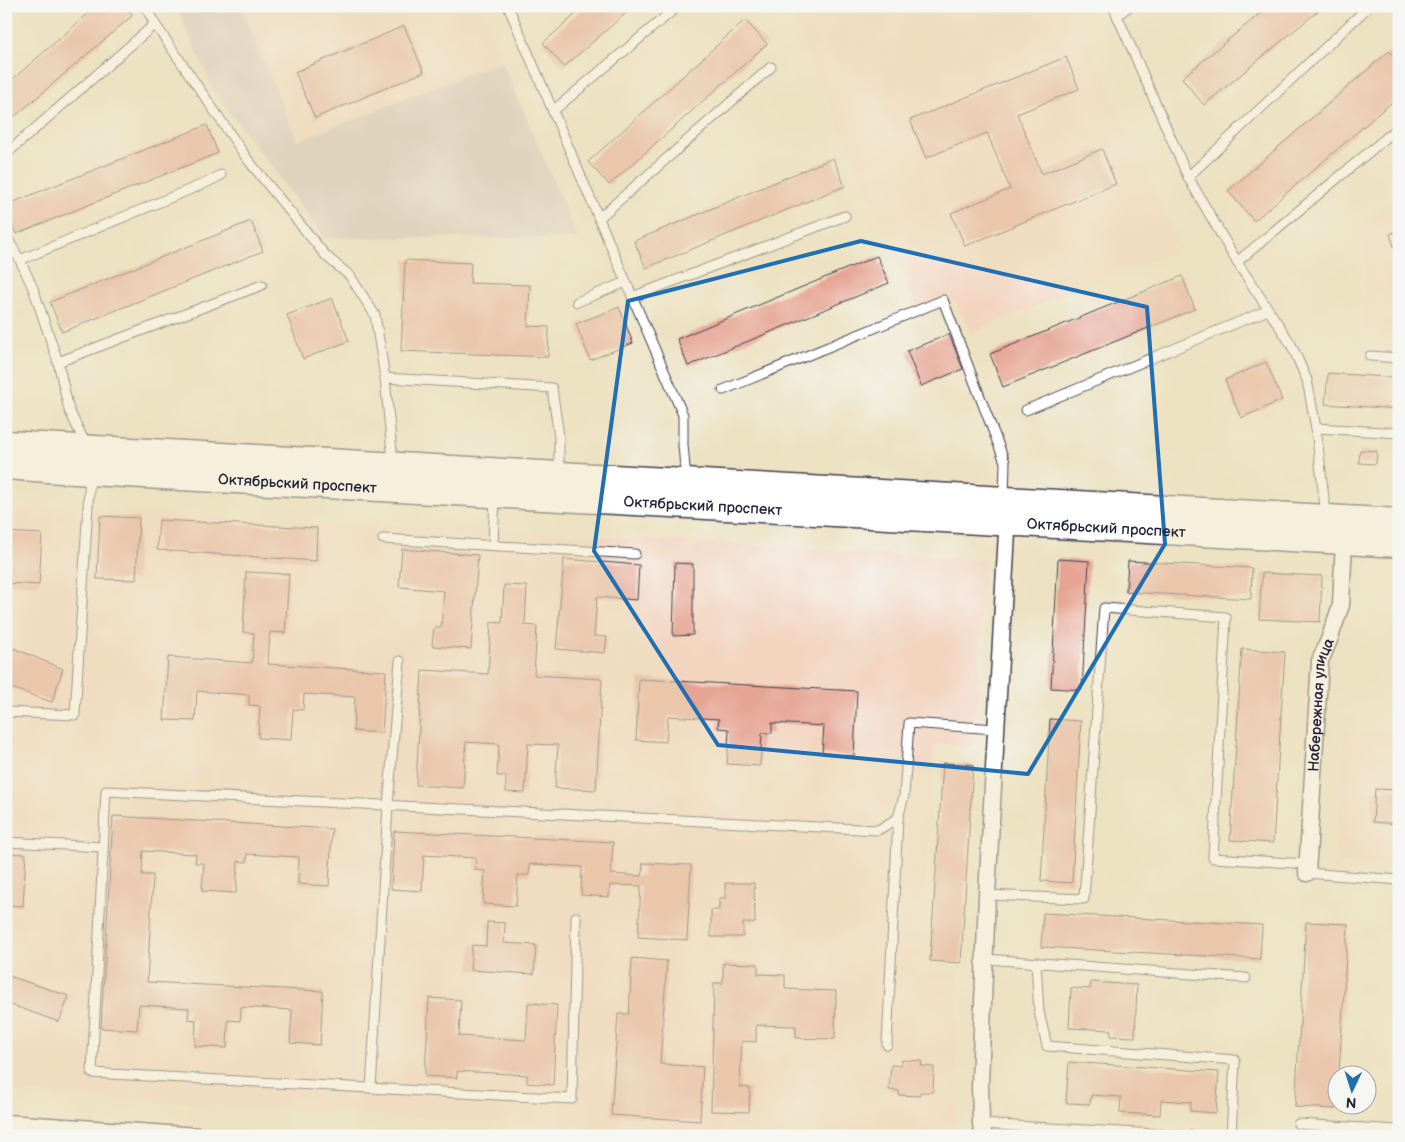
<svg xmlns="http://www.w3.org/2000/svg" width="1405" height="1142" viewBox="0 0 1405 1142" font-family="'Balsamiq Sans',sans-serif">
  <style>
    .built { fill: #f3d4bf }
    .industrial { fill: #cfc0bb }
    .building { fill: #e6a493 }
    .lines { fill: none; stroke-linecap: round; stroke-linejoin: round }
    .lane-casing { stroke: #403f4f; stroke-width: 11 }
    .street-casing { stroke: #403f4f; stroke-width: 19 }
    .primary-casing { stroke: #403f4f; stroke-width: 29 }
    .lane { stroke: #fff; stroke-width: 9 }
    .street { stroke: #fff; stroke-width: 16 }
    .primary { stroke: #fff; stroke-width: 26 }
    .marked { fill: none; stroke: #1f6fb2; stroke-width: 4; stroke-linejoin: round }
    .labels { text-anchor: middle; stroke-width: 5; stroke-linejoin: round; paint-order: stroke }
    .street-label { font-size: 15px; fill: #22223b; stroke: #f6f6f2 }
  </style>
  <rect width="100%" height="100%" fill="#f6f6f2"/>
  <filter id="ink" filterUnits="userSpaceOnUse"><feTurbulence type="fractalNoise" baseFrequency=".02" numOctaves="2"/><feDisplacementMap in="SourceGraphic" scale="10" xChannelSelector="R" yChannelSelector="G"/><feConvolveMatrix kernelMatrix="1 2 1 2 8 2 1 2 1" color-interpolation-filters="sRGB"/></filter>
  <filter id="wash" filterUnits="userSpaceOnUse"><feTurbulence type="fractalNoise" baseFrequency=".0096" numOctaves="4" result="noise"/><feDisplacementMap in="SourceGraphic" scale="20" xChannelSelector="R" yChannelSelector="G"/><feGaussianBlur stdDeviation="1.12" result="paint"/><feColorMatrix in="noise" values="0 0 0 0 0 0 0 0 0 0 0 0 0 0 0 0 0 1.4 0 .05"/><feComposite in="paint" operator="in"/></filter>
  <g filter="url(#wash)">
    <rect width="100%" height="100%" fill="#ece1c0"/>
    <g class="built">
      <polygon points="241,6 483,6 502,61 296,141"/>
      <polygon points="787,6 1072,6 1181,248 971,332 956,301 920,315"/>
      <polygon points="1399,197 1399,333 1362,330 1367,219"/>
      <polygon points="6,506 88,509 317,523 490,530 984,560 974,746 935,743 920,971 957,973 956,1136 714,1136 6,1092"/>
      <polygon points="1344,731 1399,734 1399,867 1336,863"/>
    </g>
    <polygon class="industrial" points="176,6 241,6 297,141 502,61 578,238 325,238 215,93"/>
    <g id="blocks">
      <g class="building">
        <polygon points="97,6 125,6 133,15 6,124 6,85"/>
        <polygon points="585,6 634,6 564,67 543,43"/>
        <polygon points="1269,6 1324,6 1204,105 1182,78"/>
        <polygon points="745,20 767,44 609,185 588,162"/>
        <polygon points="404,26 424,72 315,118 295,72"/>
        <polygon points="1389,51 1399,62 1399,96 1254,221 1228,191"/>
        <polygon points="1066,57 1079,89 1017,114 1042,174 1102,149 1116,184 965,246 951,213 1010,189 987,133 926,158 910,120"/>
        <polygon points="207,125 218,153 16,234 6,210 6,205"/>
        <polygon points="833,158 845,186 646,268 634,241"/>
        <polygon points="251,221 263,251 62,332 50,302"/>
        <polygon points="1399,230 1399,260 1398,260 1390,234"/>
        <polygon points="877,256 889,283 688,366 677,339"/>
        <polygon points="405,260 471,263 470,283 530,285 528,326 549,327 548,357 401,351"/>
        <polygon points="1182,276 1195,309 1003,387 990,354"/>
        <polygon points="332,298 349,341 303,359 287,315"/>
        <polygon points="619,307 633,343 590,360 576,324"/>
        <polygon points="949,334 963,369 921,386 907,351"/>
        <polygon points="1266,362 1282,400 1241,418 1225,380"/>
        <polygon points="1328,373 1399,378 1399,409 1325,404"/>
        <polygon points="1360,450 1377,451 1376,464 1359,463"/>
        <polygon points="100,516 139,518 136,580 97,579"/>
        <polygon points="159,520 317,528 316,561 157,550"/>
        <polygon points="6,532 42,534 39,585 6,583"/>
        <polygon points="402,549 478,555 471,649 432,646 434,628 441,628 444,591 399,587"/>
        <polygon points="564,559 639,565 637,600 597,597 594,636 607,637 605,653 556,649"/>
        <polygon points="1058,559 1089,561 1082,690 1051,688"/>
        <polygon points="1128,561 1252,568 1251,599 1126,592"/>
        <polygon points="675,563 693,564 693,635 673,636"/>
        <polygon points="246,572 289,574 285,633 270,632 268,664 386,671 382,733 353,731 355,697 304,694 303,710 293,709 291,740 258,738 260,706 249,705 249,695 197,691 195,721 164,720 168,657 252,663 254,633 243,632"/>
        <polygon points="1262,573 1322,576 1320,622 1259,619"/>
        <polygon points="504,585 527,586 525,625 537,626 534,675 602,679 596,790 555,788 558,745 528,744 525,793 506,792 506,776 497,776 499,744 466,742 463,788 416,785 422,670 488,674 491,622 502,623"/>
        <polygon points="6,645 63,669 52,702 6,686"/>
        <polygon points="1242,649 1285,652 1273,843 1230,840"/>
        <polygon points="639,679 857,691 854,756 822,754 824,726 772,723 772,733 762,733 760,766 727,764 729,729 718,728 719,719 668,716 666,742 636,740"/>
        <polygon points="1050,719 1081,721 1072,883 1041,881"/>
        <polygon points="943,763 973,765 961,963 930,961"/>
        <polygon points="1375,789 1399,790 1399,824 1373,822"/>
        <polygon points="113,816 332,829 329,886 298,884 299,857 247,854 247,862 238,861 236,893 202,891 204,863 195,863 196,854 143,851 142,875 153,875 147,982 323,991 320,1045 290,1043 292,1010 241,1007 240,1021 228,1020 227,1048 195,1046 196,1020 188,1019 189,1008 139,1005 137,1030 101,1028"/>
        <polygon points="394,831 613,842 611,874 642,876 643,863 691,865 687,940 638,937 641,886 610,885 609,897 581,895 582,867 530,864 529,875 518,875 516,906 483,904 485,871 475,870 476,858 424,855 422,891 391,889"/>
        <polygon points="6,853 26,854 23,906 6,905"/>
        <polygon points="725,883 754,883 755,923 743,923 743,937 711,937 711,910 719,910 719,898 725,898"/>
        <polygon points="1043,913 1262,925 1260,959 1041,947"/>
        <polygon points="487,922 505,923 504,943 536,945 534,974 470,970 472,945 486,946"/>
        <polygon points="1306,922 1348,924 1339,1074 1338,1074 1337,1109 1295,1107"/>
        <polygon points="632,958 667,961 660,1064 703,1067 700,1121 611,1115 618,1014 629,1014"/>
        <polygon points="723,963 758,964 758,974 785,975 785,989 836,991 835,1039 796,1038 796,1026 756,1025 756,1042 742,1041 740,1087 750,1088 749,1112 711,1111 714,983 723,983"/>
        <polygon points="6,975 69,996 59,1022 6,1003"/>
        <polygon points="1091,982 1137,985 1135,1037 1111,1036 1111,1030 1069,1028 1071,988 1090,989"/>
        <polygon points="429,998 461,1000 459,1036 526,1040 528,1003 557,1005 553,1085 527,1083 527,1075 457,1071 457,1078 425,1076"/>
        <polygon points="902,1060 922,1061 921,1066 934,1067 933,1092 920,1092 920,1096 899,1095 899,1091 889,1090 891,1065 901,1066"/>
        <polygon points="1069,1062 1219,1072 1216,1113 1190,1111 1191,1102 1161,1100 1160,1115 1120,1113 1121,1097 1091,1095 1090,1104 1066,1103"/>
      </g>
    </g>
  </g>
  <g filter="url(#ink)">
    <use href="#blocks" fill-opacity="0" stroke="#403f4f" stroke-width="1"/>
    <g class="lines">
      <g class="lane-casing">
        <g id="lane">
          <polyline points="145,6 155,24 248,160 326,256 350,276 375,315 385,378 393,462"/>
          <polyline points="508,6 683,415 683,445 686,479"/>
          <polyline points="1113,6 1188,177 1237,262 1291,344 1307,380 1316,428 1326,516"/>
          <polyline points="1117,16 1129,6"/>
          <polyline points="553,111 678,6"/>
          <polyline points="6,154 155,24"/>
          <polyline points="1188,177 1366,9"/>
          <polyline points="599,218 771,67"/>
          <polyline points="6,236 20,260 33,288 58,362 69,410 86,445"/>
          <polyline points="20,260 208,182 221,175"/>
          <polyline points="1237,262 1399,127"/>
          <polyline points="632,297 845,216"/>
          <polyline points="577,302 626,282"/>
          <polyline points="1370,356 1399,358"/>
          <polyline points="58,362 262,285"/>
          <polyline points="385,378 552,388 559,437 559,474"/>
          <polyline points="723,390 943,300 1005,462 1004,498"/>
          <polyline points="1026,410 1268,310"/>
          <polyline points="1316,428 1399,433"/>
          <polyline points="383,539 635,554"/>
          <polyline points="493,545 495,496"/>
          <polyline points="6,712 75,715 90,474"/>
          <polyline points="6,842 103,847"/>
          <polyline points="1307,873 1399,880"/>
          <polyline points="987,895 1084,899 1104,608 1226,617 1213,858 1308,864"/>
          <polyline points="576,917 572,1099 92,1073 106,791 878,830 898,818 904,796 909,723 996,729"/>
          <polyline points="985,959 1246,978"/>
          <polyline points="1036,962 1039,1012 1047,1046 1235,1060 1231,1136"/>
          <polyline points="887,1045 898,818"/>
          <polyline points="371,1088 388,806 400,661"/>
          <polyline points="981,1124 1193,1136"/>
          <polyline points="1298,1124 1399,1130"/>
        </g>
      </g>
      <g class="street-casing">
        <g id="street">
          <path id="s1" d="M1307,873l13,-212 9,-21 12,-35 3,-65"/>
          <polyline points="6,1123 199,1136"/>
          <polyline points="984,1136 981,1124 980,1083 987,895 1008,514"/>
        </g>
      </g>
      <g class="primary-casing">
        <g id="primary">
          <polyline points="6,444 1399,522"/>
          <path id="s2" d="M6,466l84,6 1309,72"/>
        </g>
      </g>
      <use href="#lane" class="lane"/>
      <use href="#street" class="street"/>
      <use href="#primary" class="primary"/>
    </g>
  </g>
  <path d="M0 0H1405V1142H0ZM861,241l286,66 18,237 -137,230 -310,-29 -124,-194 34,-250z" fill="#ece1c0" fill-opacity=".55" fill-rule="evenodd"/>
  <path class="marked" d="M861,241l286,66 18,237 -137,230 -310,-29 -124,-194 34,-250z"/>
  <g class="labels">
    <g class="street-label">
      <text dy="5" stroke="none"><textPath href="#s2" startOffset="292">Октябрьский проспект</textPath></text>
      <text dy="5" stroke="none"><textPath href="#s2" startOffset="698">Октябрьский проспект</textPath></text>
      <text dy="5" stroke="none"><textPath href="#s2" startOffset="1102">Октябрьский проспект</textPath></text>
      <text dy="5" stroke="none"><textPath href="#s1" startOffset="169">Набережная улица</textPath></text>
    </g>
  </g>
  <rect width="1405" height="1142" fill="none" stroke="#f6f6f2" stroke-width="25"/>
  <g transform="translate(1352 1090) rotate(184)"><circle r="24" fill="#f6f6f2" stroke="#a1a1a9"/>
  <path d="M0-4L9 19L0 12L-9 19Z" fill="#1f6fb2"/>
  <text y="-8" font-size="14" font-weight="bold" text-anchor="middle" fill="#22223b">N</text>
  </g>
</svg>
